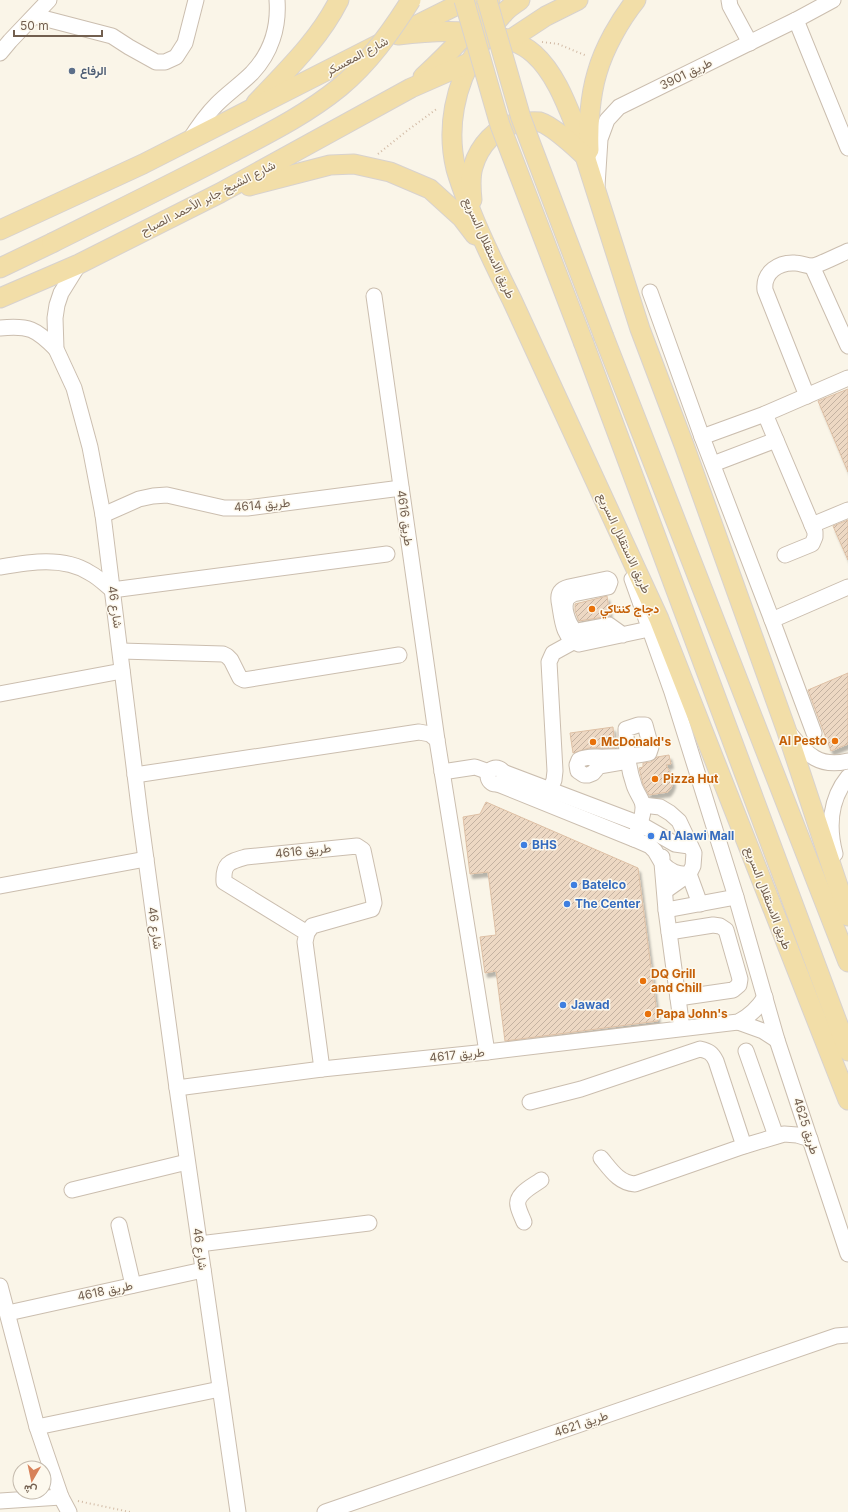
<svg xmlns="http://www.w3.org/2000/svg" width="848" height="1512" viewBox="0 0 848 1512" font-family="Inter,Vazirmatn,sans-serif">
  <style>
    .building { fill: url(#building-hatch); stroke: #dec0a5; filter: url(#shadow) }
    .lines { fill: none; stroke-linecap: round; stroke-linejoin: round }
    .minor-casing { stroke: #cbbeaf; stroke-width: 17 }
    .major-casing { stroke: #d8d2ce; stroke-width: 21 }
    .path { stroke: #d2bba6; stroke-width: 2; stroke-dasharray: 1 3; stroke-linecap: butt }
    .minor { stroke: #fff; stroke-width: 15 }
    .major { stroke: #f2dea8; stroke-width: 19 }
    .major-bridge-casing { stroke: #d8d2ce; stroke-width: 21; stroke-linecap: butt }
    .major-bridge { stroke: #f2dea8; stroke-width: 19 }
    .service-dot { fill: #5c6f8a; stroke: #fdf9ee; stroke-width: 1.5 }
    .food-dot { fill: #e8710a; stroke: #fdf9ee; stroke-width: 1.5 }
    .shop-dot { fill: #3f7fe0; stroke: #fdf9ee; stroke-width: 1.5 }
    .labels { text-anchor: middle; stroke-width: 3; stroke-linejoin: round; paint-order: stroke }
    .street-label { font-size: 12px; fill: #725f4f; stroke: #fdf9ee }
    .service-label { font-size: 12px; font-weight: bold; fill: #4e5e75; stroke: #fdf9ee; text-anchor: start }
    .food-label { font-size: 12px; font-weight: bold; fill: #c56008; stroke: #fdf9ee; text-anchor: start }
    .shop-label { font-size: 12px; font-weight: bold; fill: #366cbe; stroke: #fdf9ee; text-anchor: start }
  </style>
  <defs>
    <pattern id="building-hatch" width="6" height="6" patternUnits="userSpaceOnUse"><rect width="6" height="6" fill="#edd8c3"/><path d="M-1 1l2-2M0 6l6-6M5 7l2-2" fill="none" stroke="#c4b2a1"/></pattern>
    <filter id="shadow"><feDropShadow dx="2.5" dy="4.5" stdDeviation="1" flood-color="#0004"/></filter>
  </defs>
  <rect width="100%" height="100%" fill="#faf5e8"/>
  <g class="building">
    <polygon points="848,389 848,472 818,401"/>
    <polygon points="848,520 848,560 833,526"/>
    <polygon points="607,596 610,616 579,621 575,611 575,604"/>
    <polygon points="848,673 848,744 831,751 808,690"/>
    <polygon points="613,727 615,748 589,748 573,753 570,733"/>
    <polygon points="669,755 671,764 666,765 672,775 673,783 671,788 668,792 649,795 643,784 639,768 643,767 643,763 651,762 657,757"/>
    <polygon points="486,802 638,868 658,1021 505,1041 496,971 485,973 480,937 496,935 488,872 470,874 463,817 480,814"/>
  </g>
  <g class="lines">
    <g class="minor-casing">
      <g id="minor">
        <polyline points="729,0 730,6 750,43"/>
        <polyline points="35,16 112,36 129,47 156,62 165,62 176,57 185,43 196,0"/>
        <polyline points="796,20 848,148"/>
        <polyline points="0,53 10,41 49,0"/>
        <path d="M189,141c8,-13 17,-26 28,-37 11,-11 24,-20 35,-31 19,-20 27,-46 25,-73"/>
        <polyline points="597,186 600,139 607,120 619,107 796,20 833,0"/>
        <polyline points="79,264 61,293 57,305 55,318 56,349 74,388 90,447 103,515 140,815 177,1088 238,1512"/>
        <polyline points="812,266 848,346"/>
        <polyline points="650,292 702,437 772,620"/>
        <polyline points="374,296 437,740"/>
        <path d="M0,328c29,-3 36,1 56,21"/>
        <path d="M807,396l-42,-106c-2,-18 14,-28 30,-27 6,0 13,4 19,3 11,-4 23,-10 34,-15"/>
        <polyline points="765,414 815,532 815,537 812,544 785,555"/>
        <polyline points="702,437 765,414 848,378"/>
        <polyline points="713,464 776,440"/>
        <polyline points="103,515 139,499 153,496 167,495 224,508 247,508 401,488"/>
        <polyline points="812,525 848,510"/>
        <path d="M0,567c29,-5 64,-11 90,6 8,4 15,11 22,17l275,-36"/>
        <polyline points="632,579 672,692 736,897 777,1040 848,1254"/>
        <path d="M623,635l-14,-10 -32,6c-8,-3 -14,-22 -11,-30 1,-3 4,-5 7,-7l35,-7 2,-5 -1,-2 -2,-1 -38,8c-8,2 -11,6 -10,14 3,15 3,38 20,43l70,-15"/>
        <polyline points="121,651 223,654 227,656 231,660 240,678 244,680 399,655"/>
        <polyline points="0,694 122,671"/>
        <polyline points="814,733 772,620 848,587"/>
        <path d="M790,734c17,21 30,34 58,27"/>
        <path d="M628,761l-29,5 -6,7 -5,2h-4l-6,-4 -1,-6 2,-5c10,-5 18,-2 28,-3 14,0 29,-1 42,-4l2,-6 -6,-22h-7l-12,4c0,19 2,39 8,56 2,7 8,14 9,20 1,11 -5,24 -9,34"/>
        <circle cx="496" cy="776" r="8"/>
        <polyline points="442,772 475,767 489,772"/>
        <polyline points="503,772 640,824 675,844 689,846"/>
        <polyline points="135,775 419,732 430,734 437,740 487,1052"/>
        <polyline points="498,784 634,839 650,846 655,851 662,863 666,910 682,1028"/>
        <polyline points="550,790 554,780 555,771 549,662 553,653 573,642"/>
        <polyline points="643,805 660,807 670,813 679,821 694,853 693,866 689,874 665,891"/>
        <path d="M835,854c-7,-27 -5,-55 13,-77"/>
        <path d="M662,857v6c8,9 16,12 27,11l11,30"/>
        <polyline points="0,886 146,859"/>
        <polyline points="666,910 736,897"/>
        <polyline points="669,932 713,925 720,926 726,930 740,979 739,985 733,990 678,998"/>
        <path d="M307,933l-83,-51c-1,-19 5,-20 22,-25l111,-11 6,4 10,47 1,6 -2,6 -60,17 -5,7 -2,9 17,127"/>
        <polyline points="738,1022 763,1031 777,1040"/>
        <polyline points="746,1051 776,1136"/>
        <path d="M177,1088l145,-19 165,-17 251,-30c12,-6 20,-14 27,-25"/>
        <path d="M530,1102l51,-13 119,-40c9,2 12,4 16,12l28,85"/>
        <path d="M601,1158c10,12 18,25 34,26l109,-38 40,-12 13,1 13,4"/>
        <polyline points="72,1190 187,1162"/>
        <path d="M524,1222c-2,-5 -5,-11 -6,-16 -3,-12 15,-20 23,-26"/>
        <polyline points="119,1225 133,1285"/>
        <polyline points="199,1244 369,1223"/>
        <polyline points="0,1286 37,1427 61,1497 69,1512"/>
        <polyline points="8,1313 203,1270"/>
        <polyline points="37,1427 220,1389"/>
        <polyline points="0,1501 61,1497"/>
        <polyline points="325,1512 836,1336 848,1335"/>
      </g>
    </g>
    <g class="major-casing">
      <g id="major">
        <path d="M520,0c-5,4 -12,8 -16,13 -10,10 -20,25 -27,37 -22,35 -31,78 -21,119 4,14 9,27 14,40 12,31 27,61 42,91l147,319 189,481"/>
        <polyline points="407,30 467,0"/>
        <path d="M398,35c38,-5 105,-9 136,19 20,18 31,46 41,71l65,204 44,116 102,284 62,187"/>
        <polyline points="502,45 546,16 578,0"/>
        <path d="M423,77c25,-23 49,-47 67,-77"/>
        <path d="M256,103c30,-32 63,-63 83,-103"/>
        <path d="M589,150c-1,-23 1,-54 8,-77 7,-25 23,-53 39,-73"/>
        <polyline points="249,186 330,165 354,164 390,172 430,189 462,218 475,235"/>
        <path d="M472,200c-1,-10 -2,-23 1,-33 6,-21 23,-41 45,-44 7,-1 15,-2 22,-1 13,4 35,25 46,35"/>
        <polyline points="0,230 143,164 381,43"/>
        <polyline points="0,268 52,243"/>
        <polyline points="0,298 79,264 220,193 411,88 475,60"/>
        <polyline points="604,337 848,962"/>
        <polyline points="584,344 848,1051"/>
      </g>
    </g>
    <g class="path">
      <polyline points="542,42 558,44 587,56"/>
      <polyline points="378,154 408,130 438,108"/>
      <polyline points="78,1501 130,1512"/>
    </g>
    <use href="#minor" class="minor"/>
    <use href="#major" class="major"/>
    <g class="major-bridge-casing">
      <g id="major-bridge">
        <polyline points="464,0 500,125 584,344"/>
        <polyline points="487,0 521,118 604,337"/>
        <path d="M52,243c60,-30 120,-59 179,-90 38,-20 76,-39 109,-66 29,-24 51,-55 71,-87"/>
      </g>
    </g>
    <use href="#major-bridge" class="major-bridge"/>
  </g>
  <circle class="service-dot" cx="72" cy="71" r="4"/>
  <g class="food-dot">
    <circle cx="592" cy="609" r="4"/>
    <circle cx="835" cy="741" r="4"/>
    <circle cx="593" cy="742" r="4"/>
    <circle cx="655" cy="779" r="4"/>
    <circle cx="643" cy="981" r="4"/>
    <circle cx="648" cy="1014" r="4"/>
  </g>
  <g class="shop-dot">
    <circle cx="651" cy="836" r="4"/>
    <circle cx="524" cy="845" r="4"/>
    <circle cx="574" cy="885" r="4"/>
    <circle cx="567" cy="904" r="4"/>
    <circle cx="563" cy="1005" r="4"/>
  </g>
  <g class="labels">
    <g class="street-label">
      <text transform="translate(357 56) rotate(-28)" y="4">شارع المعسكر</text>
      <text transform="translate(686 74) rotate(-26)" y="4">طريق 3901</text>
      <text transform="translate(208 198) rotate(-27)" y="4">شارع الشيخ جابر الأحمد الصباح</text>
      <text transform="translate(489 248) rotate(66)" y="4">طريق الاستقلال السريع</text>
      <text transform="translate(262 505) rotate(-5)" y="4">طريق 4614</text>
      <text transform="translate(405 518) rotate(82)" y="4">طريق 4616</text>
      <text transform="translate(624 543) rotate(65)" y="4">طريق الاستقلال السريع</text>
      <text transform="translate(115 607) rotate(82)" y="4">شارع 46</text>
      <text transform="translate(303 851) rotate(-6)" y="4">طريق 4616</text>
      <text transform="translate(768 898) rotate(69)" y="4">طريق الاستقلال السريع</text>
      <text transform="translate(155 928) rotate(82)" y="4">شارع 46</text>
      <text transform="translate(457 1055) rotate(-6)" y="4">طريق 4617</text>
      <text transform="translate(806 1126) rotate(72)" y="4">طريق 4625</text>
      <text transform="translate(200 1249) rotate(82)" y="4">شارع 46</text>
      <text transform="translate(105 1291) rotate(-12)" y="4">طريق 4618</text>
      <text transform="translate(581 1424) rotate(-19)" y="4">طريق 4621</text>
    </g>
    <g class="service-label">
      <text x="80" y="75">الرفاع</text>
    </g>
    <g class="food-label">
      <text x="600" y="613">دجاج كنتاكي</text>
      <text x="827" y="745" text-anchor="end">Al Pesto</text>
      <text x="601" y="746">McDonald's</text>
      <text x="663" y="783">Pizza Hut</text>
      <text x="651" y="978">DQ Grill<tspan x="651" dy="14">and Chill</tspan></text>
      <text x="656" y="1018">Papa John's</text>
    </g>
    <g class="shop-label">
      <text x="659" y="840">Al Alawi Mall</text>
      <text x="532" y="849">BHS</text>
      <text x="582" y="889">Batelco</text>
      <text x="575" y="908">The Center</text>
      <text x="571" y="1009">Jawad</text>
    </g>
  </g>
  <g transform="translate(32 1480) rotate(189)"><circle r="19" fill="#fdf9ee" stroke="#c5bbae"/>
  <path d="M0-3L7 15L0 10L-7 15Z" fill="#d7825a"/>
  <text y="-6" font-size="11" font-weight="bold" text-anchor="middle" fill="#725f4f">ش</text>
  </g>
  <path d="M14 30v6h88v-6" fill="none" stroke="#725f4f" stroke-width="2"/>
  <text x="20" y="30" font-size="12" fill="#725f4f" stroke="#fdf9ee" stroke-width="3" paint-order="stroke">50 m</text>
</svg>
